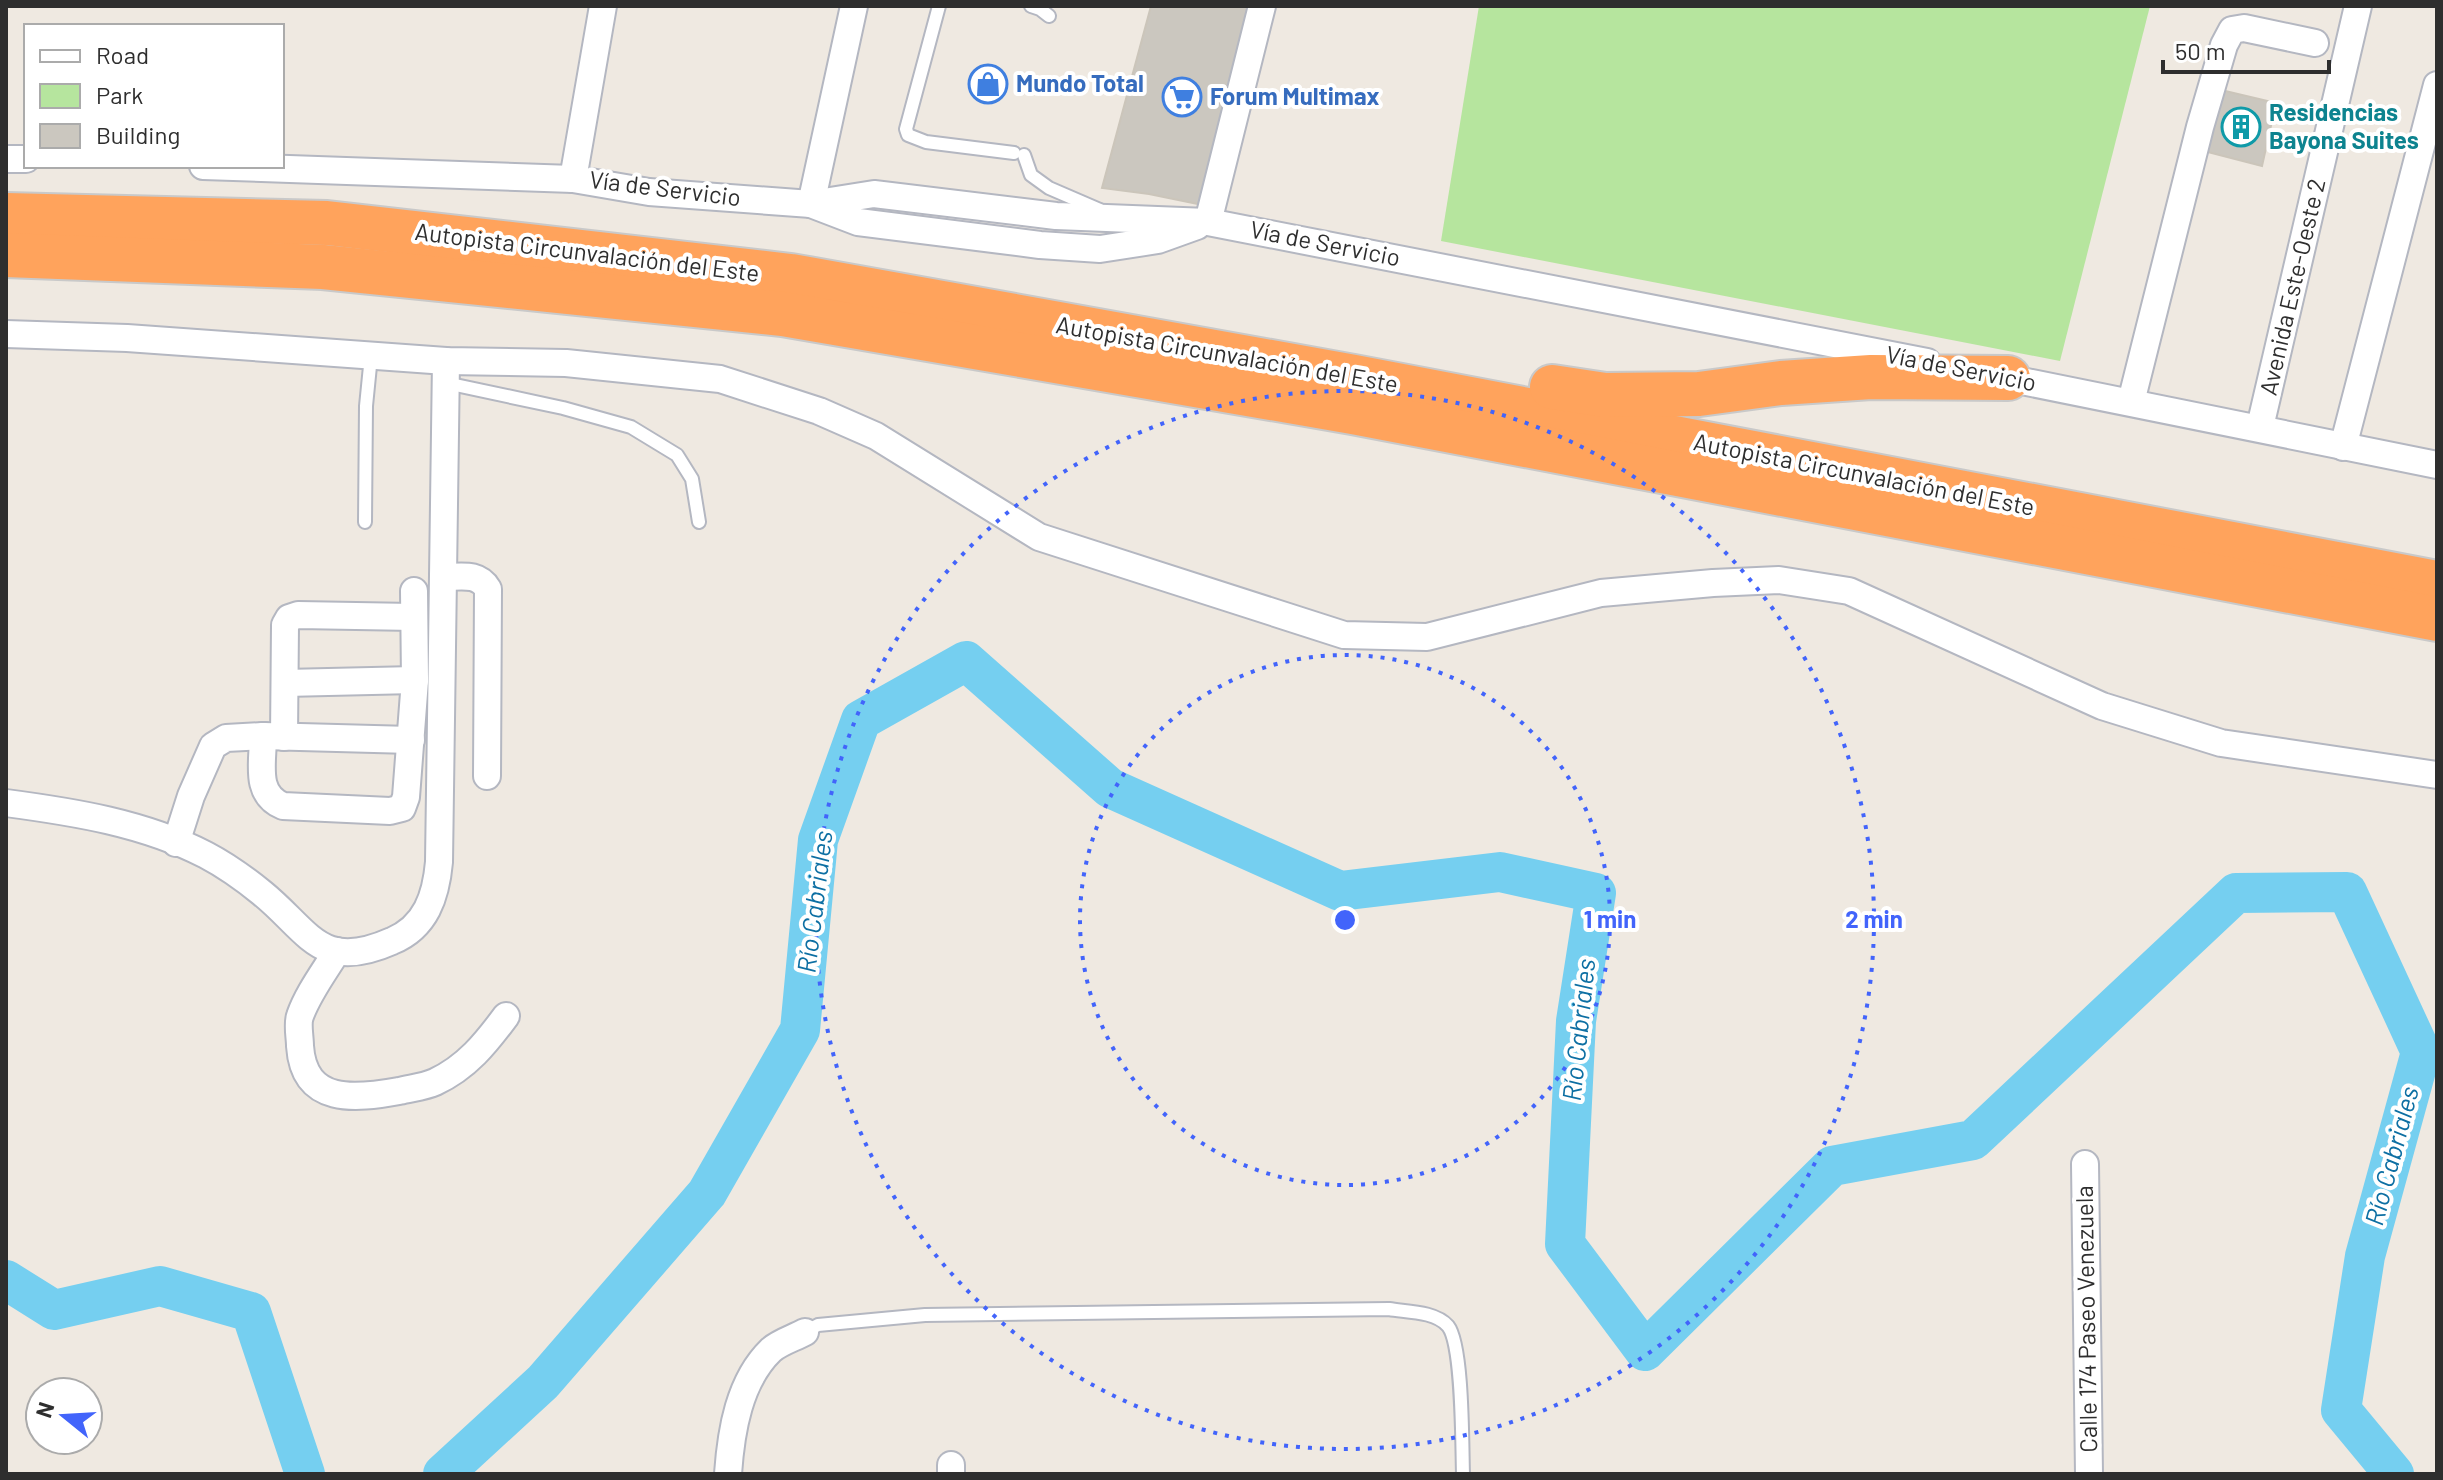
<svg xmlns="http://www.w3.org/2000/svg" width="2443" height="1480" viewBox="0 0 2443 1480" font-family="Barlow,sans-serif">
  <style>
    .green { fill: #b6e59e }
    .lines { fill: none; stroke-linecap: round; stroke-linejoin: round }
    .river { stroke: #75cff0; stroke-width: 40 }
    .building { fill: #cbc7bf; stroke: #cbc5ba; stroke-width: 2 }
    .lane-casing { stroke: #b4b7c1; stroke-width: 16 }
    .street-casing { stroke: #b4b7c1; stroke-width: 30 }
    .highway-casing { stroke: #c9c9c9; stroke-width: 48 }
    .lane { stroke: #fff; stroke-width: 12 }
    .street { stroke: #fff; stroke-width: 26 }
    .highway { stroke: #ffa35c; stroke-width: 44 }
    .ring { fill: none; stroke: #4264fb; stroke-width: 4; stroke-dasharray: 4 8 }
    .labels { text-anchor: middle; stroke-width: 8; stroke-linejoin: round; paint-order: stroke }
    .shop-label { font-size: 24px; font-weight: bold; fill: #366cbe; stroke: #fff; text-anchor: start }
    .culture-label { font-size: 24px; font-weight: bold; fill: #0d838f; stroke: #fff; text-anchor: start }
    .street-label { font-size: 24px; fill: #2e2e2e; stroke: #fff }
    .water-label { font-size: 26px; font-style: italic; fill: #0d6fa3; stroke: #fff }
    .centre { fill: #4264fb; stroke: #fff; stroke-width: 4 }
    .ring-label { font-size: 24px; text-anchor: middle; font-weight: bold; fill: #4264fb; stroke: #fff; stroke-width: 8; stroke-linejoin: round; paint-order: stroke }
  </style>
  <rect width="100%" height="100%" fill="#efe9e1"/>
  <polygon class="green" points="1479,6 2150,6 2060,361 1441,241"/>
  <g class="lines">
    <g class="river">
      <polyline points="6,1280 54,1310 160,1286 251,1312 305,1474"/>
      <polyline points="443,1474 543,1382 707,1193 800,1030 818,840 861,720 966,661 1110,788 1340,891 1500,872 1596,893 1576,1021 1565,1244 1645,1351 1832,1166 1973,1140 2236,893 2347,892 2421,1052 2365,1256 2341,1410 2394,1474"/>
    </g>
  </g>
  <g class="building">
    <polygon points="1151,6 1267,6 1203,205 1149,194 1102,188"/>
    <polygon points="2221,90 2276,103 2262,166 2204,151"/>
  </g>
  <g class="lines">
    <g class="lane-casing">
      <g id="lane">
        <polyline points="939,6 906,129 908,135 926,142 1014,153"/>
        <polyline points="1031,6 1040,9 1049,16"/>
        <polyline points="1024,155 1031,175 1049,188 1100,210"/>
        <polyline points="446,383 563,408 631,427 677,455 692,479 699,522"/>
        <polyline points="365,522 366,406 371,356"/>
        <path d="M805,1332l13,-7 107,-10 464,-6c17,3 46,2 59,17 15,19 14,119 15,148"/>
      </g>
    </g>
    <g class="street-casing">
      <g id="street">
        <polyline points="6,159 26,159"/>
        <polyline points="203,166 573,179 649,192 811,204 858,222 1040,245 1100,249 1158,240 1197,226"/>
        <polyline points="573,179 603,6"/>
        <polyline points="811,204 874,194 1056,216 1208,222 1927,362"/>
        <polyline points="811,204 854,6"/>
        <polyline points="1208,222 1262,6"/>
        <polyline points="6,334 127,338 446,361 566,363 720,379 819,411 876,436 1039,537 1344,635 1427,637 1601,593 1713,583 1779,580 1849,591 2102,706 2221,743 2437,775"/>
        <polyline points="1997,376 2437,465"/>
        <polyline points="2131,402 2200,127 2224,45 2232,30 2244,28 2315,43"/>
        <polyline points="2260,427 2358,6"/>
        <polyline points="2343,447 2437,85"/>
        <path d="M443,577c18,0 35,-5 45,12l-1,187"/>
        <polyline points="285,683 415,680"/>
        <path d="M263,736c0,27 -9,58 20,70l107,5 12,-3 4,-11 9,-117 -1,-89"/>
        <polyline points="284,737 285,625 289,618 298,615 414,617"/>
        <path d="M6,803c68,9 138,20 200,52 19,10 40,25 56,38 47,38 58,80 130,48 34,-14 44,-45 47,-79l7,-501"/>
        <polyline points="176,843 191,796 213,746 226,738 263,736 411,740"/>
        <path d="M337,951c-12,20 -29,42 -37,65 -3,8 0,21 0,30 4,59 55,53 99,45 12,-3 25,-4 36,-9 32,-15 51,-39 71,-66"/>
        <polyline points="2085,1164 2089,1474"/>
        <polyline points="951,1465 951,1474"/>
        <path d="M728,1474c3,-43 11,-93 43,-124 9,-8 23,-12 34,-18"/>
      </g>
    </g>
    <g class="highway-casing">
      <g id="highway">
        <polyline points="6,215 327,223 791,276 1354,377 2437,583"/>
        <polyline points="6,255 323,267 783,314 1353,412 2437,619"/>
        <polyline points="1552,387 1605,395 1699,394 1781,383 1871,377 2008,378"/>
      </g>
    </g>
    <use href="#lane" class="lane"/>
    <use href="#street" class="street"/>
    <use href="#highway" class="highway"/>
  </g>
  <g class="ring">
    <circle cx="1345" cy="920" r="265"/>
    <circle cx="1345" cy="920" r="529"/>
  </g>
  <defs>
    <g id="shop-ring" transform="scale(2)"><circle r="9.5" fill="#fff" stroke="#3f7fe0" stroke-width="1.5"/><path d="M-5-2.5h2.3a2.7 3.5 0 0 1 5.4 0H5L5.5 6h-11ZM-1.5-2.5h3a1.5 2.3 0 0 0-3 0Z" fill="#3f7fe0"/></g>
    <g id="supermarket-ring" transform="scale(2)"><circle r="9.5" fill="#fff" stroke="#3f7fe0" stroke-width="1.5"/><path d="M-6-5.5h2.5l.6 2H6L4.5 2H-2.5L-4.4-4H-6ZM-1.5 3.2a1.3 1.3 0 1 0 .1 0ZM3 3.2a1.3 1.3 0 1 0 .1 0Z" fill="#3f7fe0"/></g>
    <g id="building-ring" transform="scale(2)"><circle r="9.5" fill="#fff" stroke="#0f9aa8" stroke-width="1.5"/><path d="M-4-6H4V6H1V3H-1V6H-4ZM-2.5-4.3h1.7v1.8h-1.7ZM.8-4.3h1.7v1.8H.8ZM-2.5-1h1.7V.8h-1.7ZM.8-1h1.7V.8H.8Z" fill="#0f9aa8"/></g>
  </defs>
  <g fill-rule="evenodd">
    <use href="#shop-ring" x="988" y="84"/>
    <use href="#supermarket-ring" x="1182" y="97"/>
    <use href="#building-ring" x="2241" y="127"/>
  </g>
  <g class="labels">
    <g class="shop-label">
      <text x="1016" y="92">Mundo Total</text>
      <text x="1210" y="105">Forum Multimax</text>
    </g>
    <g class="culture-label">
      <text x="2269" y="121">Residencias<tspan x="2269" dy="28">Bayona Suites</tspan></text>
    </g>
    <g class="street-label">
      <text transform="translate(665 189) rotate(7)" y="8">Vía de Servicio</text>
      <text transform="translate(1325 244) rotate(11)" y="8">Vía de Servicio</text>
      <text transform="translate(587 253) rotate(7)" y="8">Autopista Circunvalación del Este</text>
      <text transform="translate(2293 287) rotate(-77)" y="8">Avenida Este-Oeste 2</text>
      <text transform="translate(1227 355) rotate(10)" y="8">Autopista Circunvalación del Este</text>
      <text transform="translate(1961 369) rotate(11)" y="8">Vía de Servicio</text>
      <text transform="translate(1864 475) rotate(11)" y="8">Autopista Circunvalación del Este</text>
      <text transform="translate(2087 1319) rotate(-91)" y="8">Calle 174 Paseo Venezuela</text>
    </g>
    <g class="water-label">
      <text transform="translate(815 902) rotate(-83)" y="9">Río Cabriales</text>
      <text transform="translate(1579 1030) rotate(-84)" y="9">Río Cabriales</text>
      <text transform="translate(2392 1156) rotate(-75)" y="9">Río Cabriales</text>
    </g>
  </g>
  <circle cx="1345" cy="920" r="12" class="centre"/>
  <g class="ring-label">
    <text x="1610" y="928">1 min</text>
    <text x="1874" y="928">2 min</text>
  </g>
  <rect width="2443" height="1480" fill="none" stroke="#2e2e2e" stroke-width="16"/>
  <rect x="24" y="24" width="260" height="144" fill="#ffffff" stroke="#ababab" stroke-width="2"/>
  <rect x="40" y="50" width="40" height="12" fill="#ffffff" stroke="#ababab" stroke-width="2"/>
  <text x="96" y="64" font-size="24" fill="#2e2e2e">Road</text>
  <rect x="40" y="84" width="40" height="24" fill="#b6e59e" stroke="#ababab" stroke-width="2"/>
  <text x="96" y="104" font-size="24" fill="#2e2e2e">Park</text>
  <rect x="40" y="124" width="40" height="24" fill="#cbc7bf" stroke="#ababab" stroke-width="2"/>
  <text x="96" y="144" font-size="24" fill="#2e2e2e">Building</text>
  <g transform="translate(64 1416) rotate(288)"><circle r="38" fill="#ffffff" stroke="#ababab" stroke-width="2"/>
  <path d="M0-6L14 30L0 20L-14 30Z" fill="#4264fb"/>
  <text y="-12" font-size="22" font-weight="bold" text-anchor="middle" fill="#2e2e2e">N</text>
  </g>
  <path d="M2163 60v12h166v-12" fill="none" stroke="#2e2e2e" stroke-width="4"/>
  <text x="2175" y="60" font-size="24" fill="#2e2e2e" stroke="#ffffff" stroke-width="6" paint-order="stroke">50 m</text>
</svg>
